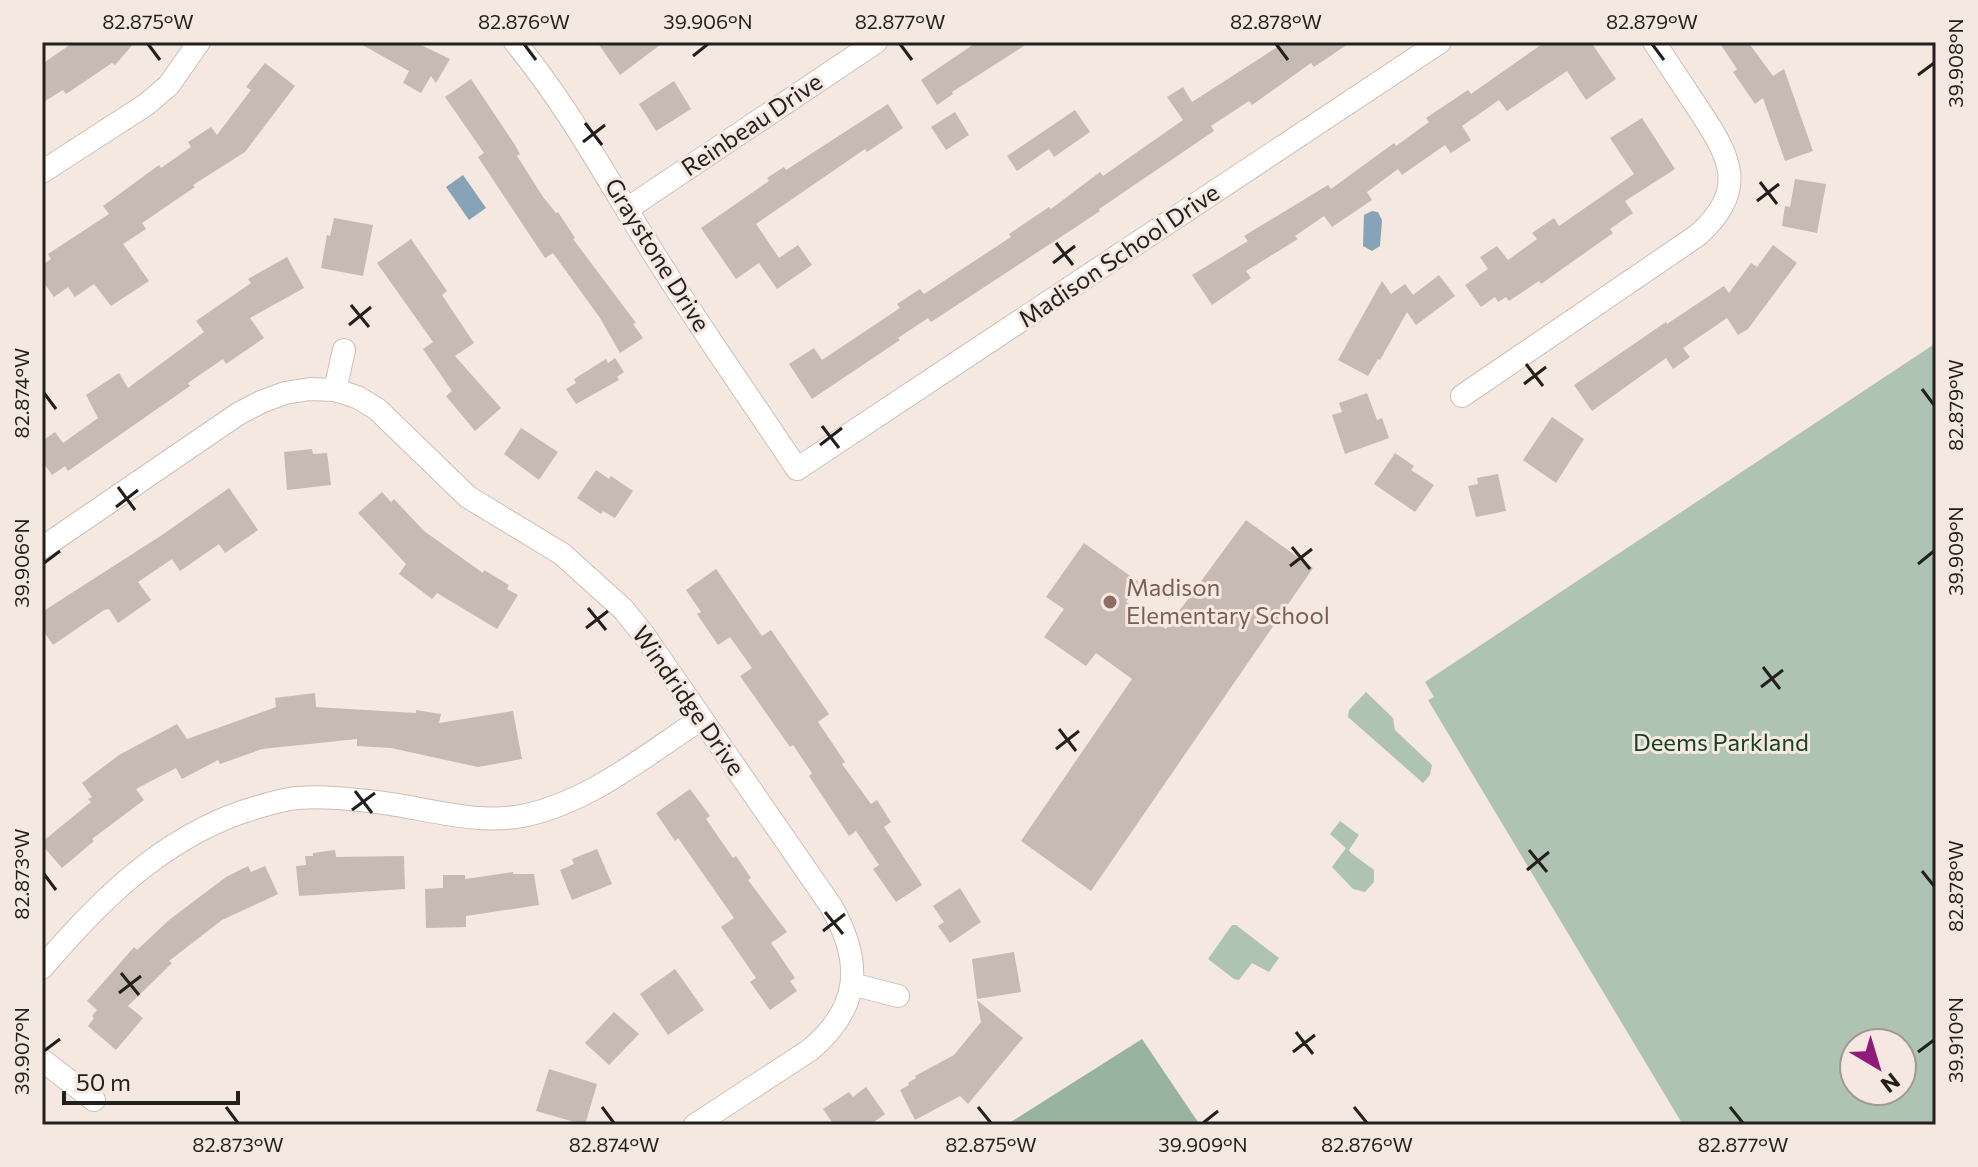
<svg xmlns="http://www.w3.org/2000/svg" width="1978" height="1167" viewBox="0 0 1978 1167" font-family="Commissioner,sans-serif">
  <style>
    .green { fill: #afc3b3; fill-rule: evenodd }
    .forest { fill: #98b49e }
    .water { fill: #86a3b8 }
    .building { fill: #c6bab3 }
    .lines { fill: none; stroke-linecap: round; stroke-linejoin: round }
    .street-casing { stroke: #cbbfb8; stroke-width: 24 }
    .street { stroke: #fff; stroke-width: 22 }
    .ticks { fill: none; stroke: #231f1c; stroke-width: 3 }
    .education-dot { fill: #8d6e63; stroke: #f4e8e1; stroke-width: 3 }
    .labels { text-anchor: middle; stroke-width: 6; stroke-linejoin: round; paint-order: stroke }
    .street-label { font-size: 24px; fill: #231f1c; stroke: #f4e8e1 }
    .education-label { font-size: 24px; fill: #785e54; stroke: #f4e8e1; text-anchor: start }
    .park-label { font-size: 24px; fill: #134222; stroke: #f4e8e1 }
    .neatline { fill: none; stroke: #231f1c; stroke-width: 3 }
    .ticks-label { font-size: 20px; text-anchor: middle; fill: #231f1c }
  </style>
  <rect width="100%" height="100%" fill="#f4e8e1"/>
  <g class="green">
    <path d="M1936,343v782h-253l-255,-425 6,-3 -9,-15zM1902,1043v48h-48v-48z"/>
    <polygon points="1366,692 1393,718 1395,730 1432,765 1430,775 1423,783 1348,717 1349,710"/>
    <polygon points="1340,821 1359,835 1349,850 1351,853 1374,870 1374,882 1365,892 1353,889 1332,867 1346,848 1330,834"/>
    <polygon points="1232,925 1236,925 1279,958 1269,972 1252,963 1239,980 1234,979 1208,959"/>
  </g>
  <polygon class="forest" points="1142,1039 1200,1125 1006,1125"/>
  <g class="water">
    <polygon points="463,175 486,208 469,220 446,187"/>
    <polygon points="1372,211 1378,212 1382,220 1380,246 1372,251 1363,246 1364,215"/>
  </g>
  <g class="building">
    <polygon points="74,42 135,42 115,65 112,63 66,94 63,90 42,103 42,64"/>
    <polygon points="357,42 415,42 450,59 436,83 431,76 421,93 403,83 409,71"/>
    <polygon points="597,42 664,42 620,75"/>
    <polygon points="977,42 1030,42 952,92 953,94 937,105 921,80"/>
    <polygon points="1285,42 1351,42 1314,67 1311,63 1252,105 1249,101 1211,126 1214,131 1099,209 1100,211 1082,223 931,322 928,318 898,338 900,340 812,399 789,364 814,348 822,360 900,308 897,304 920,289 924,294 1011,237 1009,234 1049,207 1051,209 1100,172 1103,176 1183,120 1167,97 1183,87 1192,102"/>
    <polygon points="1545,42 1591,42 1616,79 1586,100 1567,71 1507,111 1499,100 1462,126 1471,140 1451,153 1445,145 1402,175 1398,169 1367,192 1372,200 1332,227 1324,216 1295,236 1298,239 1246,271 1251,278 1212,305 1192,275 1248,241 1244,236 1262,225 1328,185 1331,189 1394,143 1396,146 1429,122 1426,118 1468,90 1471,94"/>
    <polygon points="1719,42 1748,42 1773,76 1784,69 1813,151 1785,161 1763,98 1755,104 1733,72 1737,69"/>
    <polygon points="265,63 295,86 245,152 193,185 195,187 142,223 146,229 123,244 149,281 111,306 94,284 75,297 68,287 54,297 42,280 42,265 51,259 48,254 109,214 103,206 159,165 161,168 191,147 188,142 211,127 217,135 251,90 246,87"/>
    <polygon points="471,79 515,145 520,154 517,156 543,197 556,213 558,212 575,238 573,239 636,323 633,324 643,338 620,353 600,318 553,253 545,258 478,157 484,153 445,97"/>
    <polygon points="674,81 691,109 656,131 639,104"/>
    <polygon points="888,104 903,128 867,152 865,149 756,224 779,258 798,245 812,265 777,289 759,263 736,279 701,228 769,181 767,178 784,167 786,170"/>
    <polygon points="1075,110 1090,132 1054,157 1049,149 1017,171 1007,156"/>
    <polygon points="955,112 969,135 946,150 931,127"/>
    <polygon points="1642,118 1675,169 1625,201 1633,213 1610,229 1613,233 1541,284 1539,281 1509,301 1506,297 1498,302 1495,297 1481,307 1465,285 1488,269 1480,257 1497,246 1508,260 1537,239 1532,233 1554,218 1559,226 1634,174 1610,138"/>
    <polygon points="1795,179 1826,184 1817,233 1782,226 1785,206 1790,207"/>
    <polygon points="334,218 373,225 363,276 321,268 327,235 330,236"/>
    <polygon points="411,239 447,291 442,295 474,343 455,356 501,408 475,431 446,396 452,391 423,349 433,342 377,263"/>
    <polygon points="1773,245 1797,263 1748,329 1738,335 1727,318 1683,348 1690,357 1673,369 1666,358 1592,411 1574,385 1666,322 1667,324 1724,286 1729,293 1751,263 1757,267"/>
    <polygon points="287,257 304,288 250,318 264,338 226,364 223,359 188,383 190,386 68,471 65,466 52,475 42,461 42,441 55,432 63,443 98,418 86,395 119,373 128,388 204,332 196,321 251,283 248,279"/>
    <polygon points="1439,275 1455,296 1416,325 1407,312 1380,360 1378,359 1368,376 1338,360 1382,281 1391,294 1405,284 1413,295"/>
    <polygon points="615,358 624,372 617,377 619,380 576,404 566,389 576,383 574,379 606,359 608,363"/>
    <polygon points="1367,393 1377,420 1382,418 1389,438 1345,454 1332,415 1342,412 1339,403"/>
    <polygon points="1552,417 1584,439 1556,483 1523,460"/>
    <polygon points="521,428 558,452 539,480 504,454"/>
    <polygon points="312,449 313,454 327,453 331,485 287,490 284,452"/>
    <polygon points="1395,453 1414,466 1411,470 1434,485 1415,512 1374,484"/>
    <polygon points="596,470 609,479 611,476 633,491 615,518 603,511 601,514 577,498"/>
    <polygon points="1498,474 1506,511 1476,517 1468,486 1478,484 1477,478"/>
    <polygon points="229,488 258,530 225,553 219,544 180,571 172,559 138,582 151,600 118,623 109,609 104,610 53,645 42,629 42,612 162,535"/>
    <polygon points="382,492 391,502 394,499 424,531 483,573 484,570 509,585 507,589 518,595 497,629 437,593 432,599 399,574 406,564 358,513"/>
    <polygon points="1246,520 1313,568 1091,891 1021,841 1132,679 1096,653 1086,666 1044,637 1064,609 1046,597 1084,543 1140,583 1126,602 1166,629"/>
    <polygon points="716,569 762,636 771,630 829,714 818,722 845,762 842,764 871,804 877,800 891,822 884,827 922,885 896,902 873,869 879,865 856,831 849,836 809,776 812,773 793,745 790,747 740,676 752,668 730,637 718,645 697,614 701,612 686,590"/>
    <polygon points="315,693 316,707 416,713 416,710 441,714 439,723 513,711 522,759 478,767 391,748 357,746 357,739 262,749 220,764 218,760 182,779 176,768 136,789 144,800 92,839 94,841 62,868 42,845 42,842 91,802 88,799 92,797 82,783 119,755 177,724 187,739 276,707 275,698"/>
    <polygon points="690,789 710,816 706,819 733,858 736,856 751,878 748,880 787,932 771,943 795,978 790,981 797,991 770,1010 750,982 756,978 721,927 734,918 678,838 675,841 656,813"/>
    <polygon points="597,849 612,884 572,900 560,870 574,864 572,859"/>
    <polygon points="335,850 336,857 404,856 405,889 299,896 296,866 306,865 305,856 313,856 313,853"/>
    <polygon points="248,866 251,872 265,866 278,894 222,920 169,961 172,963 128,1006 143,1018 116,1050 88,1026 94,1018 92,1016 97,1010 87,1001 134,947 137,950 169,920 226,877"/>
    <polygon points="513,872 513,874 534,874 539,905 466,916 466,927 426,928 425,889 443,888 443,875 465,875 465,879"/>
    <polygon points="960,888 981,922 950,943 938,926 944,922 933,906"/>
    <polygon points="1014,952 1021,992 977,999 972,959"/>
    <polygon points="675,969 704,1010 668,1035 640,994"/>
    <polygon points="977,1000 1023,1038 968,1104 960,1096 915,1120 900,1090 909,1085 908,1083 916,1078 915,1076 954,1055 981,1022"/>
    <polygon points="614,1012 639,1034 609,1065 585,1043"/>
    <polygon points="549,1069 597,1084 585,1125 536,1111"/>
    <polygon points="866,1087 885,1114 870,1125 834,1125 823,1109 849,1092 853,1097"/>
  </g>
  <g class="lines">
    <g class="street-casing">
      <g id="street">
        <path d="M515,42c52,63 91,135 134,204 47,76 99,149 148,223l643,-427"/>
        <polyline points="42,172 147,104 169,85 199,42"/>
        <polyline points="627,209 876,42"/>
        <polyline points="335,390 344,350"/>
        <path d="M1462,396l236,-161c50,-45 33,-77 1,-125 -15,-23 -30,-45 -45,-68"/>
        <path d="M42,548l196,-134 23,-12 24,-9 25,-4 25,1 22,7 20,12 91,88 94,57 61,55 21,26 187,271c32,56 30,101 -21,144l-115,75"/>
        <path d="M42,968c56,-66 119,-129 203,-157 17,-5 36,-12 53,-13 26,-2 53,1 79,4 50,6 100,24 150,13 65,-15 119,-60 174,-96"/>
        <polyline points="852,984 898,996"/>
        <polyline points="42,1060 94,1100"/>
      </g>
    </g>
    <use href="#street" class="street"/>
  </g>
  <path class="ticks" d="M148,44l12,16M524,44l12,16M900,44l12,16M1276,44l12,16M1652,44l12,16M693,56l15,-12M1918,75l16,-12M585,123l17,22M583,142l22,-17M1760,182l17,22M1757,201l22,-17M1056,243l17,22M1053,263l22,-17M351,305l18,22M349,325l22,-18M1526,364l17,22M1524,384l22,-17M1922,389l12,16M44,393l12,16M822,426l17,22M820,445l22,-17M118,487l17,23M116,507l22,-17M1292,547l18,22M44,563l16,-12M1918,564l16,-13M1290,566l22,-17M588,608l18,22M586,628l22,-17M1763,667l17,22M1761,687l22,-17M1059,729l17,22M1056,749l23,-18M355,791l17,22M352,810l23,-17M1529,850l18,22M1527,870l22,-18M1922,871l12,15M44,874l12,16M825,912l18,22M823,931l22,-17M121,973l18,22M119,993l22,-17M1296,1032l17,22M44,1051l16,-12M1293,1052l22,-17M1918,1052l16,-12M226,1107l12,16M602,1107l12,16M978,1107l13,16M1354,1107l13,16M1730,1107l13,16M1203,1123l15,-12"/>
  <circle class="education-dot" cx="1110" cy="602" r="8"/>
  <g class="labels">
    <g class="street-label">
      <text transform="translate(752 125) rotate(-34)" y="8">Reinbeau Drive</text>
      <text transform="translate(657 255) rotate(58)" y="8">Graystone Drive</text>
      <text transform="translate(1119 256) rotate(-34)" y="8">Madison School Drive</text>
      <text transform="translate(688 701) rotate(55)" y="8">Windridge Drive</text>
    </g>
    <g class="education-label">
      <text x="1126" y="596">Madison<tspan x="1126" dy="28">Elementary School</tspan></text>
    </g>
    <g class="park-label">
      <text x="1721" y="751">Deems Parkland</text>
    </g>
  </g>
  <rect width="1978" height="1167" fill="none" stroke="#f4e8e1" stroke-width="88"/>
  <g transform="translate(1878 1067) rotate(142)"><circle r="38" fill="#f4e8e1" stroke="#a09892" stroke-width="2"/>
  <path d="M0-6L14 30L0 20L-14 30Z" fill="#901a79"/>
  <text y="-12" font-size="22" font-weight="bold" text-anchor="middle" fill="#231f1c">N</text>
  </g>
  <path d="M64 1091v12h174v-12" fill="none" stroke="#231f1c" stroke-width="4"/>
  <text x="76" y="1091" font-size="24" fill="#231f1c" stroke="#f4e8e1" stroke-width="6" paint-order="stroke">50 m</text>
  <rect x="44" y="44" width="1890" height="1079" class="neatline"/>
  <g class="ticks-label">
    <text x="148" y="29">82.875°W</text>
    <text x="524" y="29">82.876°W</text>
    <text x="708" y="29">39.906°N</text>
    <text x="900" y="29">82.877°W</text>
    <text x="1276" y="29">82.878°W</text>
    <text x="1652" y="29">82.879°W</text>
    <text transform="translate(1956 63) rotate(-90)" y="7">39.908°N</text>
    <text transform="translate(22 393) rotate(-90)" y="7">82.874°W</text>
    <text transform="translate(1956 405) rotate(-90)" y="7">82.879°W</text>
    <text transform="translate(1956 551) rotate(-90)" y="7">39.909°N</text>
    <text transform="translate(22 563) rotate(-90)" y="7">39.906°N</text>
    <text transform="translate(22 874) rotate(-90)" y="7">82.873°W</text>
    <text transform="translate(1956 886) rotate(-90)" y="7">82.878°W</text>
    <text transform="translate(1956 1040) rotate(-90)" y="7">39.910°N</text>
    <text transform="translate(22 1051) rotate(-90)" y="7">39.907°N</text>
    <text x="238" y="1152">82.873°W</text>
    <text x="614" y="1152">82.874°W</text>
    <text x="991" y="1152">82.875°W</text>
    <text x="1203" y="1152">39.909°N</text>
    <text x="1367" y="1152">82.876°W</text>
    <text x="1743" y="1152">82.877°W</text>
  </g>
</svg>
